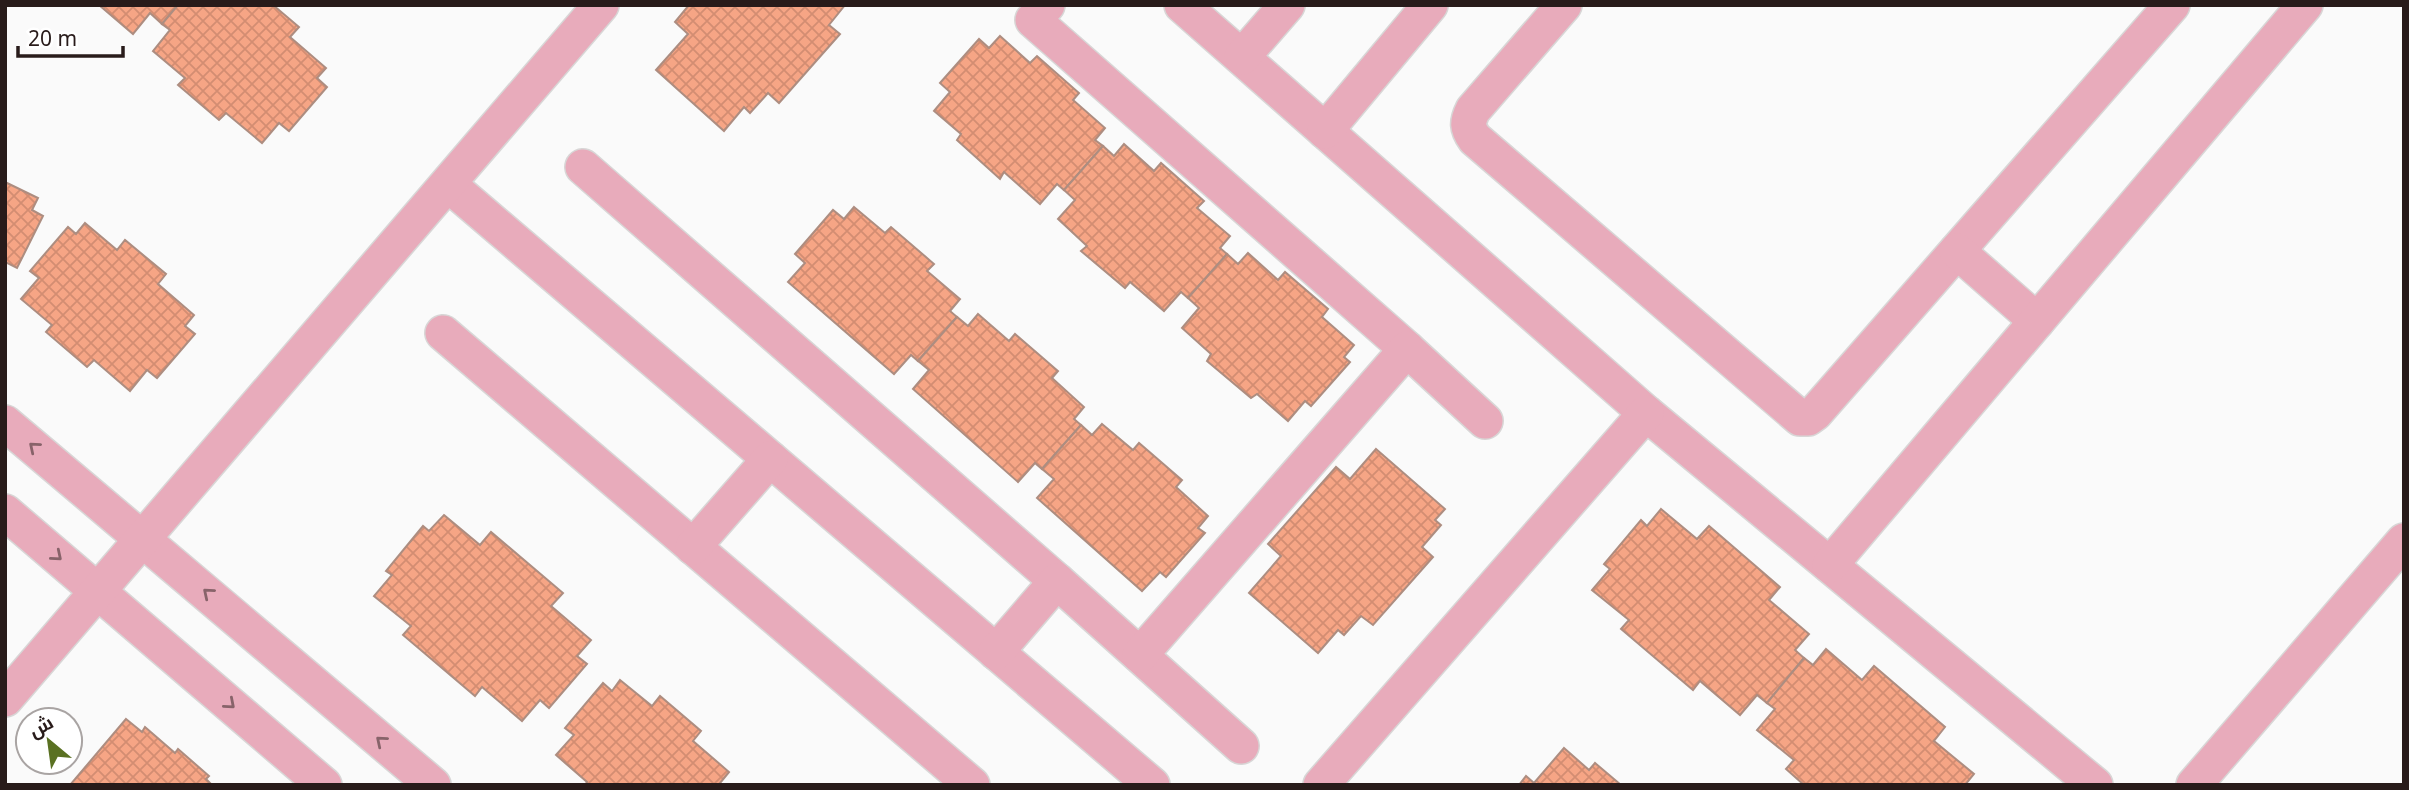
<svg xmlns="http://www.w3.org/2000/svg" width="2409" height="790" viewBox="0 0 2409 790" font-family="'Noto Sans',Cairo,sans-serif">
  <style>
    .building { fill: url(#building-cross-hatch); stroke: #ad8d80; stroke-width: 2 }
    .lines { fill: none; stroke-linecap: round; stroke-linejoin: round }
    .minor-casing { stroke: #d8d6d6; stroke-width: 38 }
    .minor { stroke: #e8abbb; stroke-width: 35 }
    .oneway { stroke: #88636a }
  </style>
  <defs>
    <pattern id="building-cross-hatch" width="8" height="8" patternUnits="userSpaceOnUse" patternTransform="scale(1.75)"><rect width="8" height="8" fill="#f6a585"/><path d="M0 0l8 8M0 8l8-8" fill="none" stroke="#d38d72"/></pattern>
  </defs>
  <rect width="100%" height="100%" fill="#fafafa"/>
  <g class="building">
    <polygon points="99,5 178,5 162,24 150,13 133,34"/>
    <polygon points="178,5 273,5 299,27 290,37 326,68 317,78 327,87 289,131 279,123 262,143 226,113 219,120 178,85 185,78 153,51 170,30 162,24"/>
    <polygon points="689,5 845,5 829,25 840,34 779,103 768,93 750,113 744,107 724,131 656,70 688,34 675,22"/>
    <polygon points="1000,36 1030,63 1037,56 1079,93 1073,100 1105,128 1095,140 1103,146 1064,190 1057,184 1040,204 1004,172 1000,179 957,140 961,134 934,111 950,92 940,83 979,39 989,48"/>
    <polygon points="1124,144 1154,171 1161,163 1204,201 1197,208 1230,236 1220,248 1227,254 1188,298 1181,292 1164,311 1130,282 1125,288 1081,251 1087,246 1058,219 1075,200 1064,190 1103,146 1114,156"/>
    <polygon points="5,182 38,198 32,210 43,216 17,268 5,262"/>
    <polygon points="854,207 885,233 891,227 934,264 927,271 960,299 950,311 957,317 918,361 911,355 894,374 788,282 805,263 795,254 833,210 844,219"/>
    <polygon points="85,223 117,250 125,240 166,274 158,284 194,315 185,326 195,334 157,378 147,370 130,391 94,360 87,367 46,332 52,325 21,299 39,278 30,271 68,227 76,234"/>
    <polygon points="1248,253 1278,280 1285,272 1328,309 1322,317 1354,345 1344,357 1350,362 1311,406 1305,401 1288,421 1257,394 1251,398 1207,361 1211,354 1182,328 1199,308 1188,298 1227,254 1238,264"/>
    <polygon points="978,314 1009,341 1015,334 1058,371 1052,378 1084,407 1074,419 1081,425 1042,469 1035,463 1018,482 913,389 929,370 918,361 957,317 968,326"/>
    <polygon points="1102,424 1133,450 1139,443 1182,480 1176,487 1208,516 1198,528 1205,533 1166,577 1160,572 1142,591 1037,498 1054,479 1042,469 1081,425 1092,435"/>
    <polygon points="1376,449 1445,509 1435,520 1441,525 1422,547 1433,557 1373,625 1361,616 1344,635 1338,630 1318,653 1249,593 1281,556 1268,544 1336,467 1350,479"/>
    <polygon points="1661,509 1697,539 1709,526 1780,587 1769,600 1809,634 1795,650 1804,658 1767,703 1757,695 1740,715 1700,681 1693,690 1621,629 1629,620 1592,590 1610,569 1604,564 1641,520 1647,526"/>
    <polygon points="444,515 480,545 491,532 563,593 551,606 591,640 577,656 587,664 549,708 540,700 522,721 482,687 475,696 403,635 411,626 374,596 392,575 386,571 423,526 429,531"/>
    <polygon points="1826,649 1862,680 1874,666 1945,727 1934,741 1974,774 1965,785 1804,785 1786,769 1794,760 1757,730 1775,709 1767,703 1804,658 1813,665"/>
    <polygon points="620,680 652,706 660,696 701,731 693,741 729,772 720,783 723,785 585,785 587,782 556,755 574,735 565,728 603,683 612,691"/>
    <polygon points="126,719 142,732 145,727 175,753 178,749 209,776 206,779 212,785 70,785"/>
    <polygon points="1564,748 1589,770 1595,763 1621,785 1519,785 1526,776 1534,783"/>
  </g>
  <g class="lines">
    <g class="minor-casing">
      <g id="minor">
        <polyline points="1047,5 1033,20 1407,349"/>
        <polyline points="1182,5 1646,413 2095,785"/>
        <path d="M1564,5l-91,105c-6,12 -6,18 2,29l325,279h8l7,-5 357,-408"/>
        <polyline points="1242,57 1287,5"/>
        <polyline points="1325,131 1430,5"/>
        <polyline points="583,167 1057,581"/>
        <polyline points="448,184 1152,785"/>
        <polyline points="1957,251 2037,321"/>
        <polyline points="443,333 972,785"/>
        <polyline points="5,423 433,785"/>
        <polyline points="5,512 324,785"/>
        <polyline points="693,547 770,459"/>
        <polyline points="1830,565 2305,5"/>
        <polyline points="996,652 1057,581 1241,746"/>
        <polyline points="1140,655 1407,349 1485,421"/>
        <polyline points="5,699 601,5"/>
        <polyline points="1321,785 1646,413"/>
        <polyline points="2194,785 2404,541"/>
      </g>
    </g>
    <use href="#minor" class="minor"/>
  </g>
  <defs><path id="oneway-chevron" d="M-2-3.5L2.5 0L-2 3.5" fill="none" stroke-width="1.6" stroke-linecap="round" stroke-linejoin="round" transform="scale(1.75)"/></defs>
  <g class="oneway">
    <use href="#oneway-chevron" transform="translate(34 447) rotate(-140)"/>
    <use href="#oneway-chevron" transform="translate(57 556) rotate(40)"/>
    <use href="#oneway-chevron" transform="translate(208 593) rotate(-140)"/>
    <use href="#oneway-chevron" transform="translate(230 704) rotate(41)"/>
    <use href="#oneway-chevron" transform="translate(381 741) rotate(-140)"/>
  </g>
  <rect width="2409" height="790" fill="none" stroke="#281b1a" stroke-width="14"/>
  <g transform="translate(49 741) rotate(331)"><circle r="33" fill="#ffffff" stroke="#a9a4a3" stroke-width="2"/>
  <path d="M0-5L12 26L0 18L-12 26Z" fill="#5a7122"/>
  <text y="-10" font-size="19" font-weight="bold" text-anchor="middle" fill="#281b1a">ش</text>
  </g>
  <path d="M18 46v10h105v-10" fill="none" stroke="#281b1a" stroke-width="3.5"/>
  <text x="28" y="46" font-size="21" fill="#281b1a" stroke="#ffffff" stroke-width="5" paint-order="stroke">20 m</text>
</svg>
